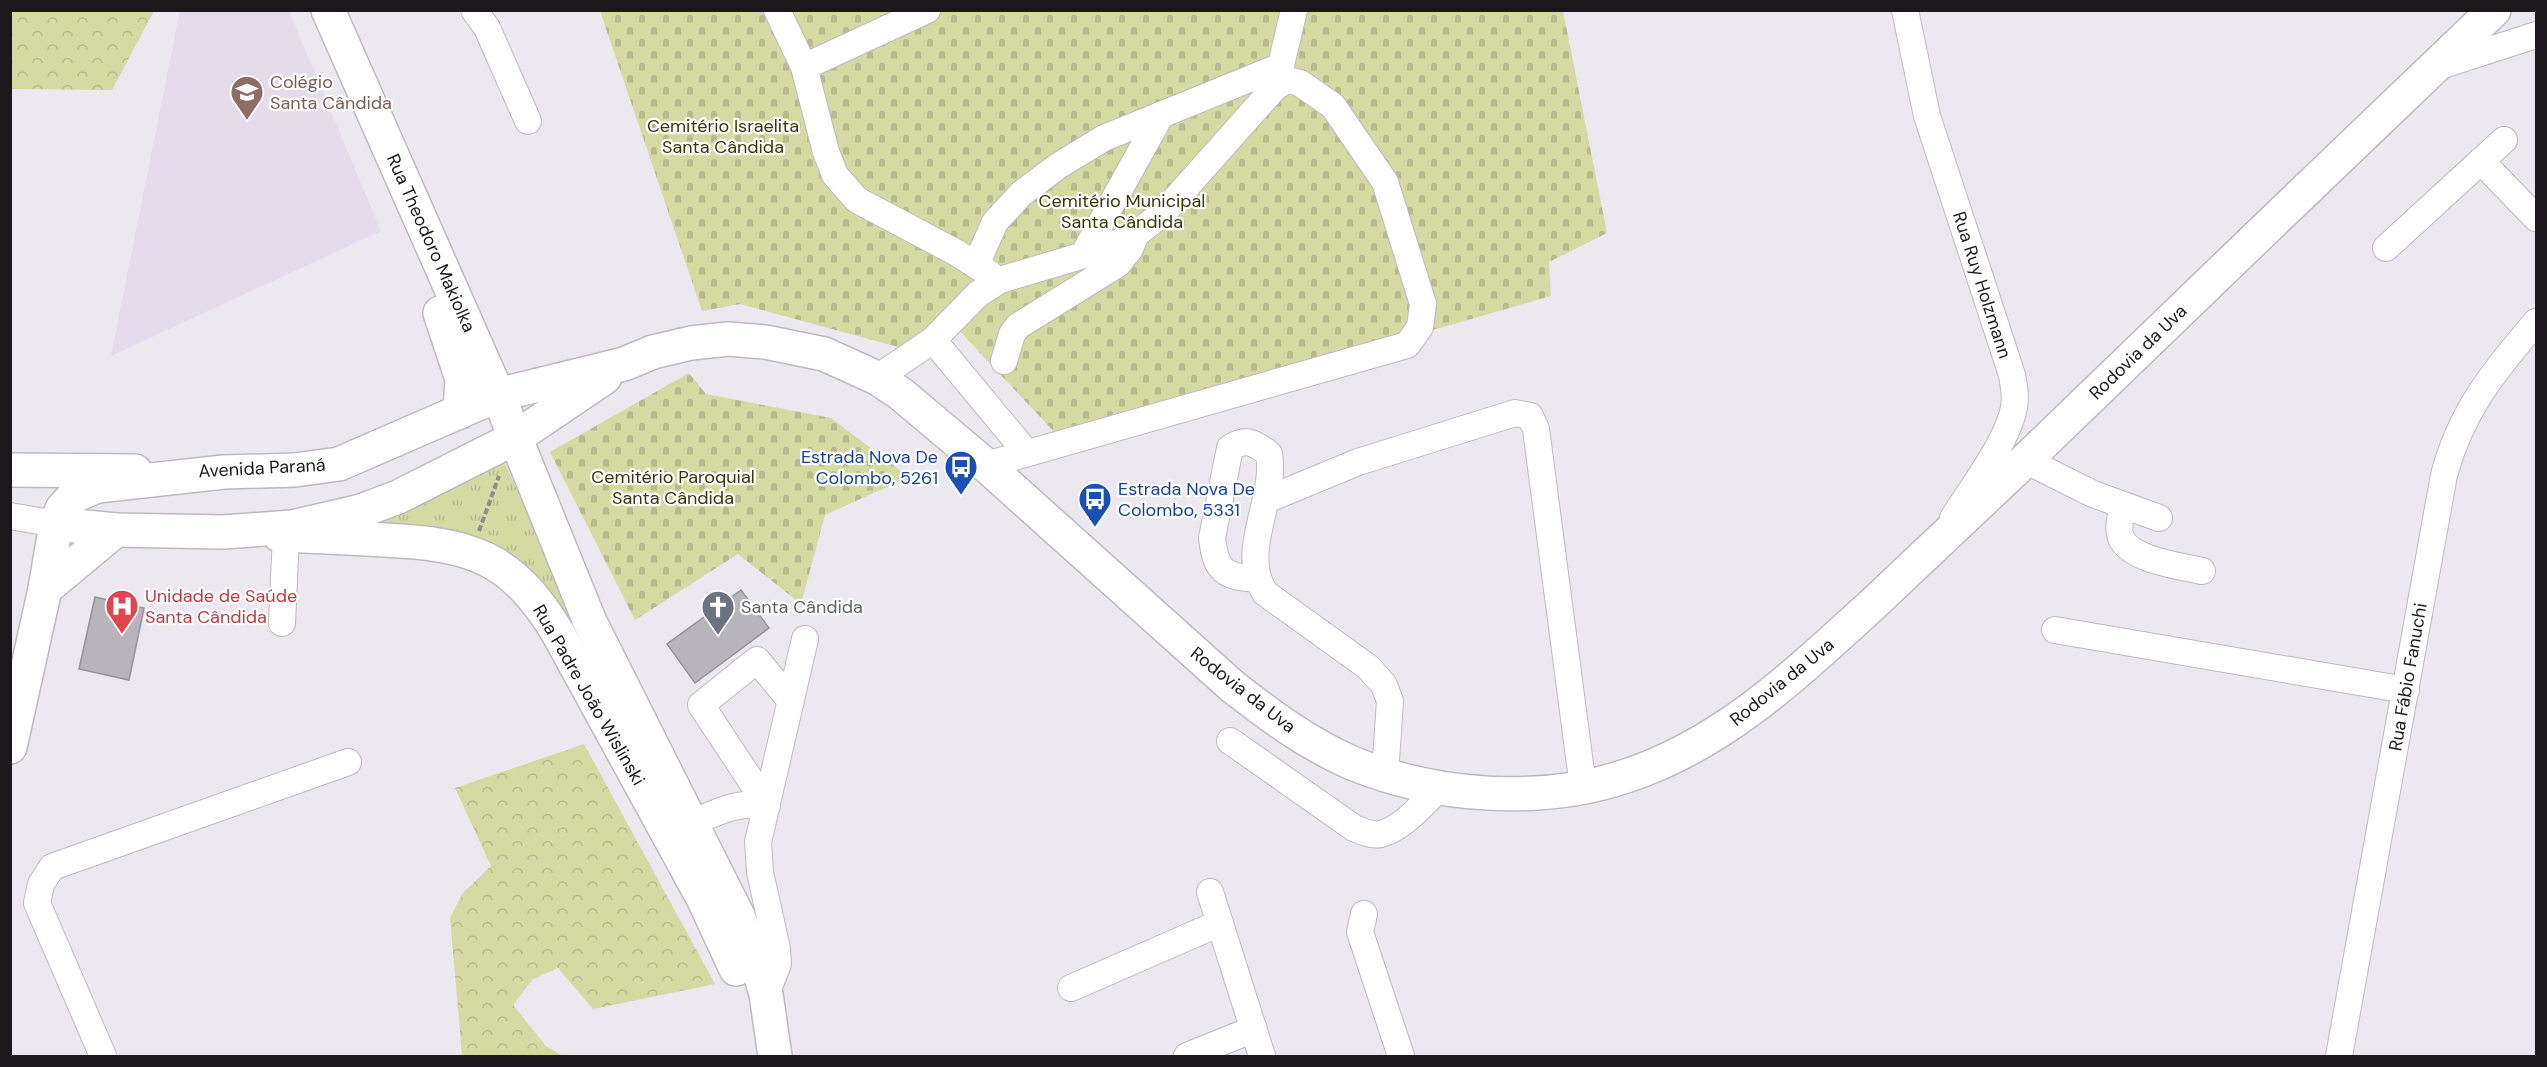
<svg xmlns="http://www.w3.org/2000/svg" width="2547" height="1067" viewBox="0 0 2547 1067" font-family="'DM Sans',sans-serif">
  <style>
    .built { fill: #e4dceb }
    .forest { fill: url(#forest-crowns) }
    .cemetery { fill: url(#cemetery-stones) }
    .park { fill: url(#park-tufts) }
    .building { fill: #b8b4bb; stroke: #97939b; stroke-width: 1.5 }
    .lines { fill: none; stroke-linecap: round; stroke-linejoin: round }
    .minor-casing { stroke: #bdb9c1; stroke-width: 28 }
    .major-casing { stroke: #bdb9c1; stroke-width: 36 }
    .highway-casing { stroke: #bdb9c1; stroke-width: 36 }
    .path { stroke: #8e8b91; stroke-width: 4; stroke-dasharray: 6 3; stroke-linecap: butt }
    .minor { stroke: #fff; stroke-width: 26 }
    .major { stroke: #fff; stroke-width: 33 }
    .highway { stroke: #fff; stroke-width: 33 }
    .labels { text-anchor: middle; stroke-width: 4.5; stroke-linejoin: round; paint-order: stroke }
    .education-label { font-size: 18px; fill: #785e54; stroke: #fff; text-anchor: start }
    .park-label { font-size: 18px; fill: #363804; stroke: #fff }
    .street-label { font-size: 18px; fill: #1a181b; stroke: #fff }
    .transit-label { font-size: 18px; fill: #164399; stroke: #fff; text-anchor: end }
    .health-label { font-size: 18px; fill: #be3a42; stroke: #fff; text-anchor: start }
    .worship-label { font-size: 18px; fill: #5b616d; stroke: #fff; text-anchor: start }
  </style>
  <defs>
    <pattern id="forest-crowns" width="20" height="18" patternUnits="userSpaceOnUse" patternTransform="scale(1.5)"><rect width="20" height="18" fill="#d5daa3"/><path d="M2 6a3 3 0 1 1 6 0M12 15a3 3 0 1 1 6 0" fill="none" stroke="#b6ba8c"/></pattern>
    <pattern id="cemetery-stones" width="16" height="16" patternUnits="userSpaceOnUse" patternTransform="scale(1.5)"><rect width="16" height="16" fill="#d5daa3"/><path d="M2 7V4a2 2 0 0 1 4 0v3zM10 15v-3a2 2 0 0 1 4 0v3z" fill="#b6ba8c"/></pattern>
    <pattern id="park-tufts" width="24" height="20" patternUnits="userSpaceOnUse" patternTransform="scale(1.5)"><rect width="24" height="20" fill="#d5daa3"/><path d="M3 7l-1-3M5 7V3M7 7l1-3M15 17l-1-3M17 17v-4M19 17l1-3" fill="none" stroke="#b6ba8c"/></pattern>
  </defs>
  <rect width="100%" height="100%" fill="#ece8f0"/>
  <polygon class="built" points="180,11 289,11 381,231 111,356"/>
  <g class="forest">
    <polygon points="11,10 154,10 154,11 112,90 11,89"/>
    <polygon points="584,744 715,984 593,1009 558,968 533,979 513,1005 546,1046 563,1056 423,1056 462,1055 450,918 462,894 491,866 455,788"/>
  </g>
  <g class="cemetery">
    <polygon points="600,11 1563,11 1607,233 1549,262 1551,296 1059,437 952,323 902,348 740,304 702,311"/>
    <polygon points="689,373 706,394 831,418 909,477 825,515 801,604 738,554 635,620 550,452"/>
  </g>
  <polygon class="park" points="504,462 671,805 530,579 354,530"/>
  <g class="building">
    <polygon points="741,590 769,628 695,683 667,644"/>
    <polygon points="95,597 144,608 129,680 79,669"/>
  </g>
  <g class="lines">
    <g class="minor-casing">
      <g id="minor">
        <polyline points="474,10 487,28 528,121"/>
        <polyline points="777,10 804,67 826,152 835,175 857,200 957,253 990,274"/>
        <path d="M1905,10l22,106 85,259c2,11 4,21 2,32 -6,34 -42,81 -61,111"/>
        <polyline points="804,67 927,10"/>
        <polyline points="2437,67 2536,35"/>
        <polyline points="1277,82 1294,10"/>
        <polyline points="2481,161 2504,140"/>
        <polyline points="2386,248 2481,161 2536,218"/>
        <polyline points="1083,255 1161,115"/>
        <polyline points="976,265 995,222 1021,194 1058,166 1104,138 1281,66"/>
        <polyline points="933,340 1026,452"/>
        <polyline points="1004,361 1012,334 1018,326 1118,264 1130,249 1136,234"/>
        <polyline points="877,378 933,340 978,294 1000,280 1101,250 1136,234 1163,213 1276,86 1288,80 1300,83 1333,106 1385,182 1423,304 1420,327 1407,345 986,465"/>
        <polyline points="2025,460 2093,494 2159,518"/>
        <polyline points="1266,500 1358,462 1515,413 1530,416 1536,429 1583,787"/>
        <path d="M2123,505c-2,11 -6,22 -2,33 10,22 59,28 81,33"/>
        <polyline points="10,516 56,524"/>
        <path d="M1256,579c-32,-3 -40,-7 -44,-41l18,-90c16,-11 25,-5 39,6 8,45 -31,97 -4,139l103,74 16,18 6,16 -5,74"/>
        <polyline points="282,623 286,535"/>
        <polyline points="2055,630 2406,690"/>
        <path d="M1230,741l124,87c9,4 18,8 27,6 23,-6 43,-32 60,-47"/>
        <polyline points="767,805 701,705 757,660 791,701"/>
        <path d="M692,823c25,-11 46,-22 75,-18"/>
        <polyline points="1210,892 1262,1056"/>
        <polyline points="1364,914 1360,932 1401,1056"/>
        <polyline points="1071,988 1220,923"/>
        <polyline points="766,994 778,964 777,949 760,872 758,842 805,639"/>
        <polyline points="103,1056 37,903 41,884 52,867 348,762"/>
        <polyline points="1187,1056 1254,1029"/>
        <path d="M2339,1056l105,-581c17,-64 50,-104 92,-153"/>
      </g>
    </g>
    <g class="major-casing">
      <g id="major">
        <polyline points="328,10 498,395 590,622 738,916 759,970 766,994 775,1056"/>
        <polyline points="440,313 462,379 460,412"/>
        <polyline points="10,470 135,471"/>
        <path d="M279,535c35,1 70,3 105,5 87,4 127,16 174,93l145,265 33,71"/>
      </g>
    </g>
    <g class="highway-casing">
      <g id="highway">
        <polyline points="56,524 116,530 223,532 292,527 361,511 398,497 515,438 605,377"/>
        <polyline points="45,589 116,530"/>
        <path d="M10,747l35,-158 11,-65 6,-15 12,-13 23,-10 127,-14 71,-2 44,-6 159,-69 126,-31 29,-12 38,-9 37,-4 37,3 59,12 53,24 24,16 88,74 243,218c37,29 76,58 120,77 83,34 188,42 274,13 98,-32 171,-103 246,-171 54,-51 108,-102 162,-153 153,-148 306,-295 460,-442"/>
      </g>
    </g>
    <polyline class="path" points="479,531 499,476"/>
    <use href="#minor" class="minor"/>
    <use href="#major" class="major"/>
    <use href="#highway" class="highway"/>
  </g>
  <defs>
    <g id="school-pin" transform="scale(1.725)"><path d="M0 17L-7.5 6A9.5 9.5 0 1 1 7.5 6Z" fill="#8d6e63" stroke="#fff"/><path d="M0-5L7-2L0 1L-7-2ZM-4 1L0 2.5L4 1V4Q0 6-4 4Z" fill="#fff"/></g>
    <g id="bus-pin" transform="scale(1.725)"><path d="M0 17L-7.5 6A9.5 9.5 0 1 1 7.5 6Z" fill="#1a4fb4" stroke="#fff"/><path d="M-5-6H5V4H4V6H2V4H-2V6H-4V4H-5ZM-3.5-4V0h7V-4ZM-3.5 1.2v1.5H-2V1.2ZM2 1.2v1.5H3.5V1.2Z" fill="#fff"/></g>
    <g id="hospital-pin" transform="scale(1.725)"><path d="M0 17L-7.5 6A9.5 9.5 0 1 1 7.5 6Z" fill="#e0444e" stroke="#fff"/><path d="M-5-5h3v3.5h4V-5h3V5h-3V1.5h-4V5h-3Z" fill="#fff"/></g>
    <g id="church-pin" transform="scale(1.725)"><path d="M0 17L-7.5 6A9.5 9.5 0 1 1 7.5 6Z" fill="#6b7280" stroke="#fff"/><path d="M-1.2-6h2.4v3.5h3.3v2.4h-3.3V6h-2.4V-.1h-3.3v-2.4h3.3Z" fill="#fff"/></g>
  </defs>
  <g fill-rule="evenodd">
    <use href="#school-pin" x="247" y="92"/>
    <use href="#bus-pin" x="961" y="467"/>
    <use href="#bus-pin" x="1095" y="499"/>
    <use href="#hospital-pin" x="122" y="606"/>
    <use href="#church-pin" x="718" y="607"/>
  </g>
  <g class="labels">
    <g class="education-label">
      <text x="270" y="88">Colégio<tspan x="270" dy="21">Santa Cândida</tspan></text>
    </g>
    <g class="park-label">
      <text x="723" y="132">Cemitério Israelita<tspan x="723" dy="21">Santa Cândida</tspan></text>
      <text x="1122" y="207">Cemitério Municipal<tspan x="1122" dy="21">Santa Cândida</tspan></text>
      <text x="673" y="483">Cemitério Paroquial<tspan x="673" dy="21">Santa Cândida</tspan></text>
    </g>
    <g class="street-label">
      <text transform="translate(431 243) rotate(66)" y="6">Rua Theodoro Makiolka</text>
      <text transform="translate(1982 285) rotate(72)" y="6">Rua Ruy Holzmann</text>
      <text transform="translate(2138 352) rotate(-44)" y="6">Rodovia da Uva</text>
      <text transform="translate(262 468) rotate(-3)" y="6">Avenida Paraná</text>
      <text transform="translate(2408 677) rotate(-80)" y="6">Rua Fábio Fanuchi</text>
      <text transform="translate(1782 682) rotate(-39)" y="6">Rodovia da Uva</text>
      <text transform="translate(1243 690) rotate(38)" y="6">Rodovia da Uva</text>
      <text transform="translate(589 695) rotate(60)" y="6">Rua Padre João Wislinski</text>
    </g>
    <g class="transit-label">
      <text x="938" y="463">Estrada Nova De<tspan x="938" dy="21">Colombo, 5261</tspan></text>
      <text x="1118" y="495" text-anchor="start">Estrada Nova De<tspan x="1118" dy="21">Colombo, 5331</tspan></text>
    </g>
    <g class="health-label">
      <text x="145" y="602">Unidade de Saúde<tspan x="145" dy="21">Santa Cândida</tspan></text>
    </g>
    <g class="worship-label">
      <text x="741" y="613">Santa Cândida</text>
    </g>
  </g>
  <rect width="2547" height="1067" fill="none" stroke="#1a181b" stroke-width="24"/>
</svg>
